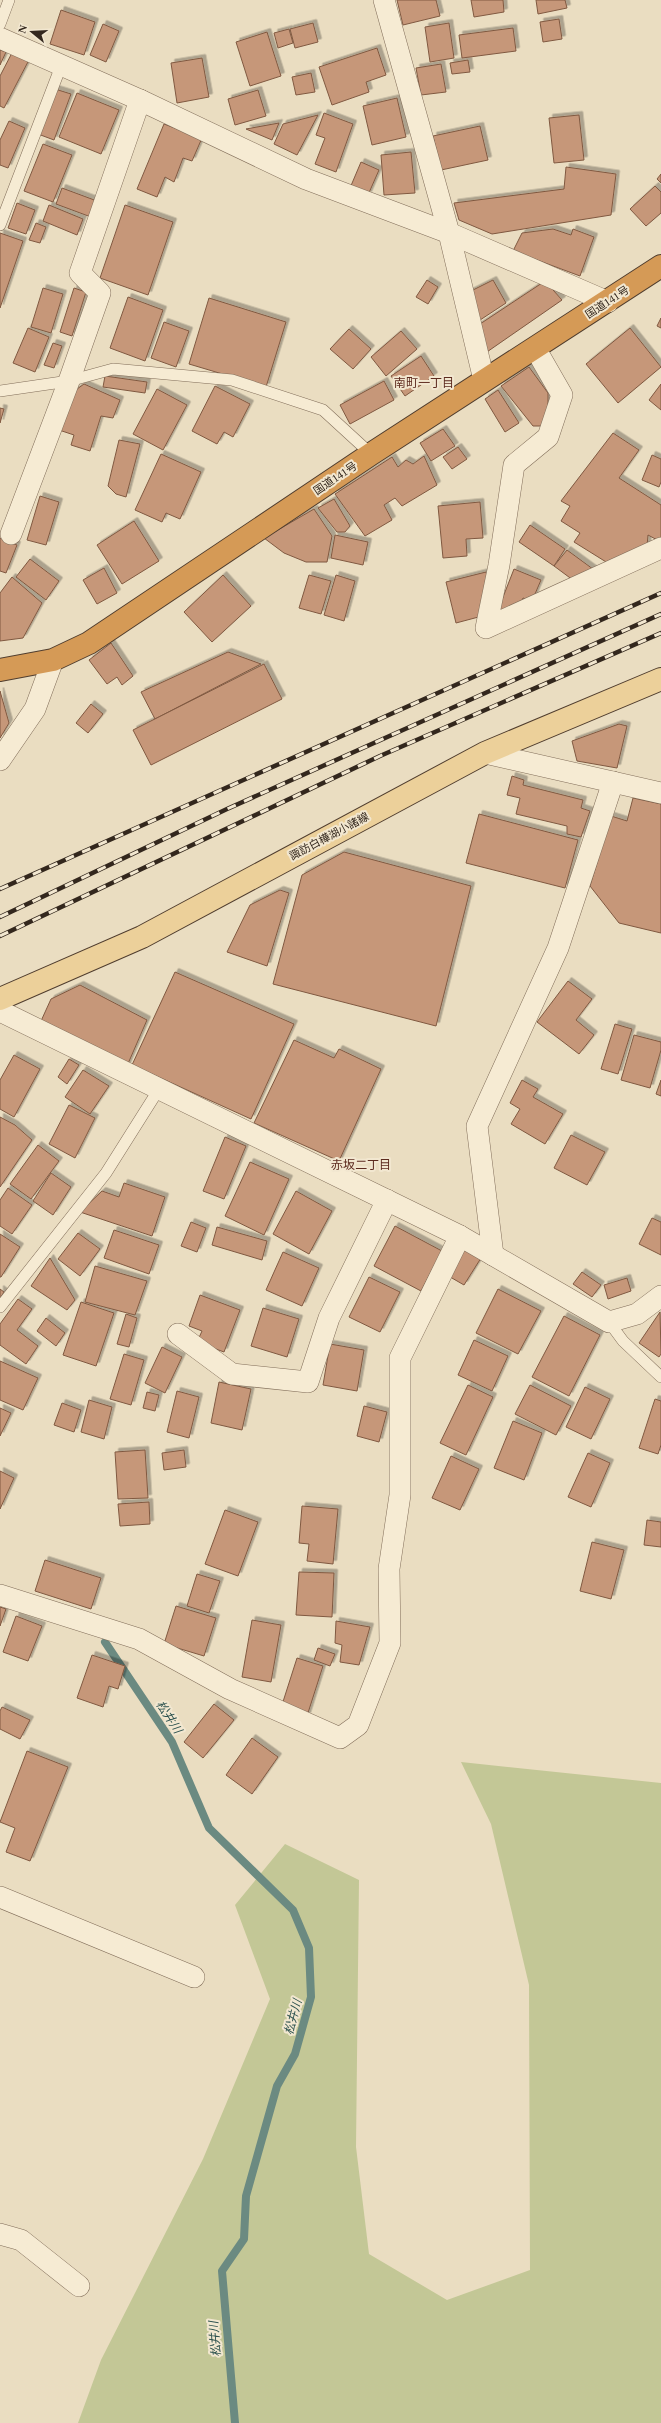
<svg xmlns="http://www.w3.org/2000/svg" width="661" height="2423" viewBox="0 0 661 2423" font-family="'Times New Roman','Noto Sans JP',serif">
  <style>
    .green { fill: #c3c796 }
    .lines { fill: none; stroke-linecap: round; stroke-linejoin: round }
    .stream { stroke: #6b8a81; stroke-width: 8 }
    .building { fill: #c69779; stroke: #805941; filter: url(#shadow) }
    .lane-casing { stroke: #826e5a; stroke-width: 12 }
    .street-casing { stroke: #826e5a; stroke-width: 22 }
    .primary-casing { stroke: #503d2e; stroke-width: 24 }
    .highway-casing { stroke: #503d2e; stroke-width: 24 }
    .lane { stroke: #f6ebd3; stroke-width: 11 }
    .street { stroke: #f6ebd3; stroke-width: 21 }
    .primary { stroke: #ecd09a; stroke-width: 22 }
    .highway { stroke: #d59a56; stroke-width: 22 }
    .rail-casing { stroke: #33271d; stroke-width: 4.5 }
    .rail { stroke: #f2e7d0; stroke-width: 3; stroke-dasharray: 9; stroke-linecap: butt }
    .labels { text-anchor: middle; stroke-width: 4; stroke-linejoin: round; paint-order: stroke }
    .street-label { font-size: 11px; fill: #33271d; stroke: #f2e7d0 }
    .neighbourhood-label { font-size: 12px; fill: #5d2b1f; stroke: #f2e7d0 }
    .water-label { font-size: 12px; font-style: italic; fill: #2d524f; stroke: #f2e7d0 }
  </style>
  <defs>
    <filter id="shadow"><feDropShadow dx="3.5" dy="-3.5" stdDeviation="0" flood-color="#0004"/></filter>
  </defs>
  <rect width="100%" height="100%" fill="#eaddc1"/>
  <polygon class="green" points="461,1762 661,1783 661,2423 78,2423 101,2360 203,2159 270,1999 235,1905 285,1844 359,1880 356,2147 369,2254 447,2300 530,2270 529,1985 491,1824"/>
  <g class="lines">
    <polyline class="stream" points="105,1642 172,1742 209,1828 293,1910 309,1948 311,1997 295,2054 277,2086 246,2196 244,2239 222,2271 235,2423"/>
  </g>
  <g class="building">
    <polygon points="397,0 436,0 440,16 403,25"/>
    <polygon points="471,0 503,0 504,12 474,17"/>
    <polygon points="536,0 565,0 567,8 538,14"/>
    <polygon points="61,10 95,22 84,55 50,44"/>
    <polygon points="559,19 562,39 543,42 540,22"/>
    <polygon points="313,23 318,42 295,48 290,29"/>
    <polygon points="449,23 454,58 430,62 425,27"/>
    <polygon points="103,24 119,31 106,62 90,55"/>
    <polygon points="513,28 516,51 462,58 459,35"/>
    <polygon points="289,29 293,43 278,48 274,33"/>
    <polygon points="267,32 281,76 250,86 236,42"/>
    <polygon points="377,48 386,75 366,82 369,92 332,105 319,67"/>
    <polygon points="14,49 30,58 4,108 0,106 0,76"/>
    <polygon points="0,50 6,52 0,65"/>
    <polygon points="202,58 209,97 177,103 171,63"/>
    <polygon points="468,60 470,72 452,74 450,63"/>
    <polygon points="441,64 446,92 421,95 416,68"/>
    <polygon points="311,73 315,92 296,95 292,77"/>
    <polygon points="55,89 71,94 54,140 38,134"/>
    <polygon points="258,90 266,116 235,125 228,99"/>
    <polygon points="77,93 119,110 101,154 59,137"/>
    <polygon points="397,98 406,137 372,145 363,106"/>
    <polygon points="324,113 353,124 336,172 315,164 325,138 316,135"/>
    <polygon points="318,115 297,155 274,144 283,124"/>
    <polygon points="579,115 584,160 554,163 549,118"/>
    <polygon points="9,121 25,128 8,168 0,165 0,140"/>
    <polygon points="279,123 272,140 246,129"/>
    <polygon points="164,124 202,138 192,161 183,158 174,182 165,177 157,197 137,189"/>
    <polygon points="480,126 488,160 441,170 433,136"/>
    <polygon points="43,144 72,155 53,202 24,191"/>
    <polygon points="411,152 415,193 384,195 381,155"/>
    <polygon points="361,162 379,170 368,195 350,188"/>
    <polygon points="566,167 616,174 611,215 492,234 459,220 454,203 564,189"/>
    <polygon points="661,174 661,183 657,179"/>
    <polygon points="655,186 661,192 661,213 646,226 630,209"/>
    <polygon points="62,188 97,201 91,217 56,204"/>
    <polygon points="17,203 35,210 26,234 8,228"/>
    <polygon points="49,205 83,219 77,235 43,221"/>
    <polygon points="125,205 173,222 148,295 100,278"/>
    <polygon points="36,223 46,227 40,243 29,240"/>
    <polygon points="553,229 571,235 573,229 594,237 580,276 513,251 522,233"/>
    <polygon points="0,233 23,241 0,308"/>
    <polygon points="427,280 438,287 428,304 416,297"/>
    <polygon points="493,280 506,303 474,324 465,294"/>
    <polygon points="545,281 562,300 484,354 474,328"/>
    <polygon points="43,288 63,294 51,333 31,327"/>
    <polygon points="74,288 86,292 72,336 60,332"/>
    <polygon points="128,297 163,310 145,361 110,348"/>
    <polygon points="209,298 286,322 266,387 189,364"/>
    <polygon points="661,318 661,328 657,326"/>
    <polygon points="164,322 189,331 176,367 151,358"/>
    <polygon points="28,328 49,337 35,372 13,363"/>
    <polygon points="630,328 661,367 618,403 586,364"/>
    <polygon points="349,329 371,349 353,369 330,349"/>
    <polygon points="401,331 417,349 386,376 371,357"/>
    <polygon points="53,343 62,346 54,368 44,365"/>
    <polygon points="421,356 434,376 405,396 391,376"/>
    <polygon points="529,367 548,393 548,419 540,426 533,426 501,386"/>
    <polygon points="105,376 147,382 145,393 103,387"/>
    <polygon points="384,381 394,400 350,424 340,405"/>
    <polygon points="84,384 120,400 113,418 101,416 90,451 71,445 74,435 53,428 66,397"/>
    <polygon points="661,384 661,410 649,400"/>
    <polygon points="215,386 250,404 233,437 224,432 217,444 192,431"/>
    <polygon points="157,389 187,405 163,450 133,434"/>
    <polygon points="498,390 519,423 505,432 485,399"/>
    <polygon points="0,408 4,409 0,423"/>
    <polygon points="443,429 455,446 431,461 420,443"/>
    <polygon points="613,433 639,450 619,478 661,505 661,542 648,535 646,558 619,570 574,542 580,533 561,521 570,506 561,501"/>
    <polygon points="119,440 140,444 126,497 116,494 108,486"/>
    <polygon points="458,447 467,459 452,469 443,457"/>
    <polygon points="161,454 201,472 180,519 166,513 162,522 135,510"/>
    <polygon points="652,455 661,459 661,482 659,487 642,480"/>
    <polygon points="424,456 437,485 402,506 395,498 384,505 392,520 365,536 335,494 392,457 398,467 406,460 413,464"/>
    <polygon points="40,496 59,502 46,545 27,540"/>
    <polygon points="334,499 350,526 345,532 337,532 318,508"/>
    <polygon points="480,502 483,538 466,539 467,556 443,558 438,506"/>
    <polygon points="314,509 332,536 327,562 306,562 284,553 264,538"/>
    <polygon points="134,521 159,561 122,584 97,545"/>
    <polygon points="530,525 565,549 554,566 519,542"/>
    <polygon points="335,535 368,542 363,565 331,558"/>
    <polygon points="0,538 17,545 6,573 0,571"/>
    <polygon points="567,550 597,572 585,589 554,566"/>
    <polygon points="30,559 59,581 46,600 16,577"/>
    <polygon points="104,568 117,593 97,604 83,580"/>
    <polygon points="514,569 541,580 532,601 523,598 515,617 498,610"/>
    <polygon points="486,572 492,597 486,615 456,623 446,582"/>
    <polygon points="223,575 251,606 212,642 184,612"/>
    <polygon points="309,575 331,581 321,614 299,608"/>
    <polygon points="336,575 355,581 344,621 324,615"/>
    <polygon points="12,577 42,603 23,638 0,641 0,593"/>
    <polygon points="111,643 133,676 122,685 117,677 107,684 89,660"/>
    <polygon points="228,652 261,664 155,719 141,692"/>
    <polygon points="264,664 282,699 151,765 133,730"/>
    <polygon points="0,691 9,723 0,738"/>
    <polygon points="91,704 103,714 88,733 76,723"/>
    <polygon points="619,724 627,726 617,768 577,761 572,741"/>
    <polygon points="512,776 524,780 523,785 583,800 581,808 590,811 581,837 567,834 567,826 516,814 520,798 507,795"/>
    <polygon points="633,798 661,804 661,933 619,923 590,886 611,816 627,821"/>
    <polygon points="479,814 578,840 565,888 466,863"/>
    <polygon points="344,852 471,886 436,1026 273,984 302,875"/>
    <polygon points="280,890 289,893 267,966 227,952 250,905"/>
    <polygon points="175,972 294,1024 251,1119 132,1065"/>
    <polygon points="568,981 592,999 576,1020 594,1035 579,1054 537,1022"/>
    <polygon points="80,985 147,1020 127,1066 41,1021 51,999"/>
    <polygon points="615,1024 632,1029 618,1074 601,1069"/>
    <polygon points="634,1035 661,1042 661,1050 650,1088 621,1080"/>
    <polygon points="294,1040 334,1058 339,1049 381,1069 339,1161 254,1123"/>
    <polygon points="14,1055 40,1069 14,1117 0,1109 0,1080"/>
    <polygon points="69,1059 79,1065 67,1084 58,1077"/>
    <polygon points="83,1070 109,1086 90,1114 65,1097"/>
    <polygon points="522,1080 538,1089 533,1097 563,1114 545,1144 511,1124 520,1109 510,1103"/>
    <polygon points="661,1080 661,1096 656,1094"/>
    <polygon points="69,1105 95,1118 75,1158 49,1144"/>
    <polygon points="0,1117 15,1125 32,1140 0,1187"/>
    <polygon points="571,1135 605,1152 587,1185 554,1168"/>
    <polygon points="225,1137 246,1146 224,1199 203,1191"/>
    <polygon points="38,1145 59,1161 31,1199 10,1184"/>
    <polygon points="250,1162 289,1179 264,1235 225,1216"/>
    <polygon points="51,1173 71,1187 53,1215 33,1201"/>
    <polygon points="124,1183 165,1197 152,1236 80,1212 102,1191 119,1197"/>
    <polygon points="8,1188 32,1205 12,1234 0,1226 0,1200"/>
    <polygon points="296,1191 332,1211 309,1254 273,1234"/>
    <polygon points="652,1218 661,1222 661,1255 639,1244"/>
    <polygon points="191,1222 206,1228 197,1252 181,1246"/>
    <polygon points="395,1226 442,1251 421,1291 374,1266"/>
    <polygon points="217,1227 267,1241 262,1260 212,1245"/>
    <polygon points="114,1230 159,1245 149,1274 104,1258"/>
    <polygon points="78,1233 100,1249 80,1276 58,1259"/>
    <polygon points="0,1234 20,1247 1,1277 0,1277"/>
    <polygon points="462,1246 481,1258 464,1285 445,1274"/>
    <polygon points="283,1252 319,1268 302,1306 266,1290"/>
    <polygon points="50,1258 75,1300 67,1310 31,1286"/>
    <polygon points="95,1266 147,1281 135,1315 85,1302"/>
    <polygon points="582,1272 601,1285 592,1297 573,1284"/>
    <polygon points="369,1277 400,1292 380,1332 349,1317"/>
    <polygon points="627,1278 631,1291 608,1299 604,1285"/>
    <polygon points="0,1289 4,1292 0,1299"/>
    <polygon points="498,1289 541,1311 518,1354 476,1333"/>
    <polygon points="200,1295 240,1310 224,1352 197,1342 202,1331 189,1326"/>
    <polygon points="18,1299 32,1309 17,1330 38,1346 26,1364 0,1345 0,1324"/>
    <polygon points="81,1302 114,1313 96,1366 63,1355"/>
    <polygon points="263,1308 299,1319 287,1357 251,1346"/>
    <polygon points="660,1312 661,1354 659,1357 639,1343"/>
    <polygon points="126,1314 137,1318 129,1347 117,1344"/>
    <polygon points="564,1316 600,1335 569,1396 532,1377"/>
    <polygon points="46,1318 65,1333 56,1346 37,1331"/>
    <polygon points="474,1340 508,1356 492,1391 458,1375"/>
    <polygon points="330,1344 364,1350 357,1391 323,1385"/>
    <polygon points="162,1347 182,1357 165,1393 145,1383"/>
    <polygon points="124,1354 144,1360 131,1405 110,1399"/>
    <polygon points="0,1361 38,1378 23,1410 0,1400"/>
    <polygon points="219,1382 251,1389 242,1430 211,1423"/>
    <polygon points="468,1385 493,1397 466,1455 440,1443"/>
    <polygon points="530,1385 571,1406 556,1435 515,1414"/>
    <polygon points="585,1387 610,1399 591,1439 566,1427"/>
    <polygon points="177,1391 199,1397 189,1438 167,1432"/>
    <polygon points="147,1392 159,1395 155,1411 143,1408"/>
    <polygon points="655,1399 661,1401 661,1445 658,1454 639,1448"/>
    <polygon points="89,1400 112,1407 104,1439 81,1432"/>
    <polygon points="62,1403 81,1410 74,1432 54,1425"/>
    <polygon points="364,1406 387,1412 379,1442 357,1436"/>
    <polygon points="0,1408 11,1413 0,1436"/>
    <polygon points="513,1421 542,1433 524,1480 494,1468"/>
    <polygon points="145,1450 148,1498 118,1499 115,1452"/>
    <polygon points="184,1450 186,1467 164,1470 162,1453"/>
    <polygon points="588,1453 610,1463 591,1507 568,1497"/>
    <polygon points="451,1456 479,1469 460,1510 432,1498"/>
    <polygon points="0,1471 14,1478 0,1509"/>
    <polygon points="149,1502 150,1524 120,1526 118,1504"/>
    <polygon points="302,1506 338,1509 333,1564 307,1561 309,1544 299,1543"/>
    <polygon points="225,1510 258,1522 238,1576 205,1564"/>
    <polygon points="647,1520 661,1522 661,1547 644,1545"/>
    <polygon points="592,1542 624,1550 611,1599 580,1591"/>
    <polygon points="45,1560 101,1578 91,1609 35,1591"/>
    <polygon points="299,1572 334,1573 332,1617 296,1615"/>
    <polygon points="197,1574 220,1581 209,1613 187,1606"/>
    <polygon points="176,1606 216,1618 204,1656 164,1644"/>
    <polygon points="0,1607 6,1609 0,1626"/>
    <polygon points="16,1616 42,1626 28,1661 3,1652"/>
    <polygon points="252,1620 281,1625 271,1682 242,1677"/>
    <polygon points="336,1621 370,1627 359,1665 340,1662 342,1645 335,1643"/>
    <polygon points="318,1648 335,1654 330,1666 314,1660"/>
    <polygon points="92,1655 125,1666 118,1689 109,1686 103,1707 77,1698"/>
    <polygon points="297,1658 323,1666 307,1716 281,1708"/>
    <polygon points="214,1704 234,1720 203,1758 184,1742"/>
    <polygon points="2,1707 30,1720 20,1739 0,1729 0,1711"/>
    <polygon points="252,1738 278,1757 252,1794 226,1775"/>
    <polygon points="27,1751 68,1767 30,1861 6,1852 15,1828 0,1822"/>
  </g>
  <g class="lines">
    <g class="lane-casing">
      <g id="lane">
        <polyline points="0,24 9,0"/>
        <polyline points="0,225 61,66"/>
        <polyline points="0,391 69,381 113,369 232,380 323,410 371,454"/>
        <polyline points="0,1307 106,1173 159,1089"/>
        <polyline points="609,1322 623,1341 661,1377"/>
      </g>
    </g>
    <g class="street-casing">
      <g id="street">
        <polyline points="384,0 449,233 484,380"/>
        <polyline points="0,38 140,100 306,179 449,233 608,302"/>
        <polyline points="535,348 562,395 548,437 514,465 499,565 486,628 661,548"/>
        <polyline points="11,534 69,381 100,293 80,273 140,100"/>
        <polyline points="485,753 661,793"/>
        <polyline points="0,760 35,709 53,660"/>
        <polyline points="0,1011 460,1236 609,1322 637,1314 661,1296"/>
        <polyline points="493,1255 477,1126 558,948 613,782"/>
        <polyline points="178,1334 232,1374 308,1382 329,1318 387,1200"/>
        <polyline points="0,1595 139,1639 230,1689 340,1738 358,1725 390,1643 389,1569 400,1495 400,1358 460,1236"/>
        <polyline points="0,1897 194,1977"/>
        <polyline points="0,2234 21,2240 79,2286"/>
      </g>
    </g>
    <g class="primary-casing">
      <polyline id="primary" points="0,999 142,937 485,753 661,679"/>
    </g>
    <g class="highway-casing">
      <polyline id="highway" points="0,670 53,660 89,643 371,454 661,266"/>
    </g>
    <use href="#lane" class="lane"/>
    <use href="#street" class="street"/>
    <use href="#primary" class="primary"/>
    <use href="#highway" class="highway"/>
    <g class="rail-casing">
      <g id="rail">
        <polyline points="0,889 661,593"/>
        <polyline points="0,917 227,809 661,614"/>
        <polyline points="0,936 380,756 661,633"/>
      </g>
    </g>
    <use href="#rail" class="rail"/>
  </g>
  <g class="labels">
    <g class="street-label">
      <text transform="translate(607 302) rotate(-33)" y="4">国道141号</text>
      <text transform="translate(335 478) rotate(-34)" y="4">国道141号</text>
      <text transform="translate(329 836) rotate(-28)" y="4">諏訪白樺湖小諸線</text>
    </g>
    <g class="neighbourhood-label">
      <text x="424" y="387">南町一丁目</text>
      <text x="361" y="1169">赤坂二丁目</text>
    </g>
    <g class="water-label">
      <text transform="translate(169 1717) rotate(57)" y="4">松井川</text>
      <text transform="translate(293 2017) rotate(-75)" y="4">松井川</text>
      <text transform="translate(215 2339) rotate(-95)" y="4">松井川</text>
    </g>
  </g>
  <g transform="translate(32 32) rotate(288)" stroke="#f2e7d0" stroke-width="3" paint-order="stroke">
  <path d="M0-3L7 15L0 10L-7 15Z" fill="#33271d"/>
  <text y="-6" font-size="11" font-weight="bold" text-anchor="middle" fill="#33271d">N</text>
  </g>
</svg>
